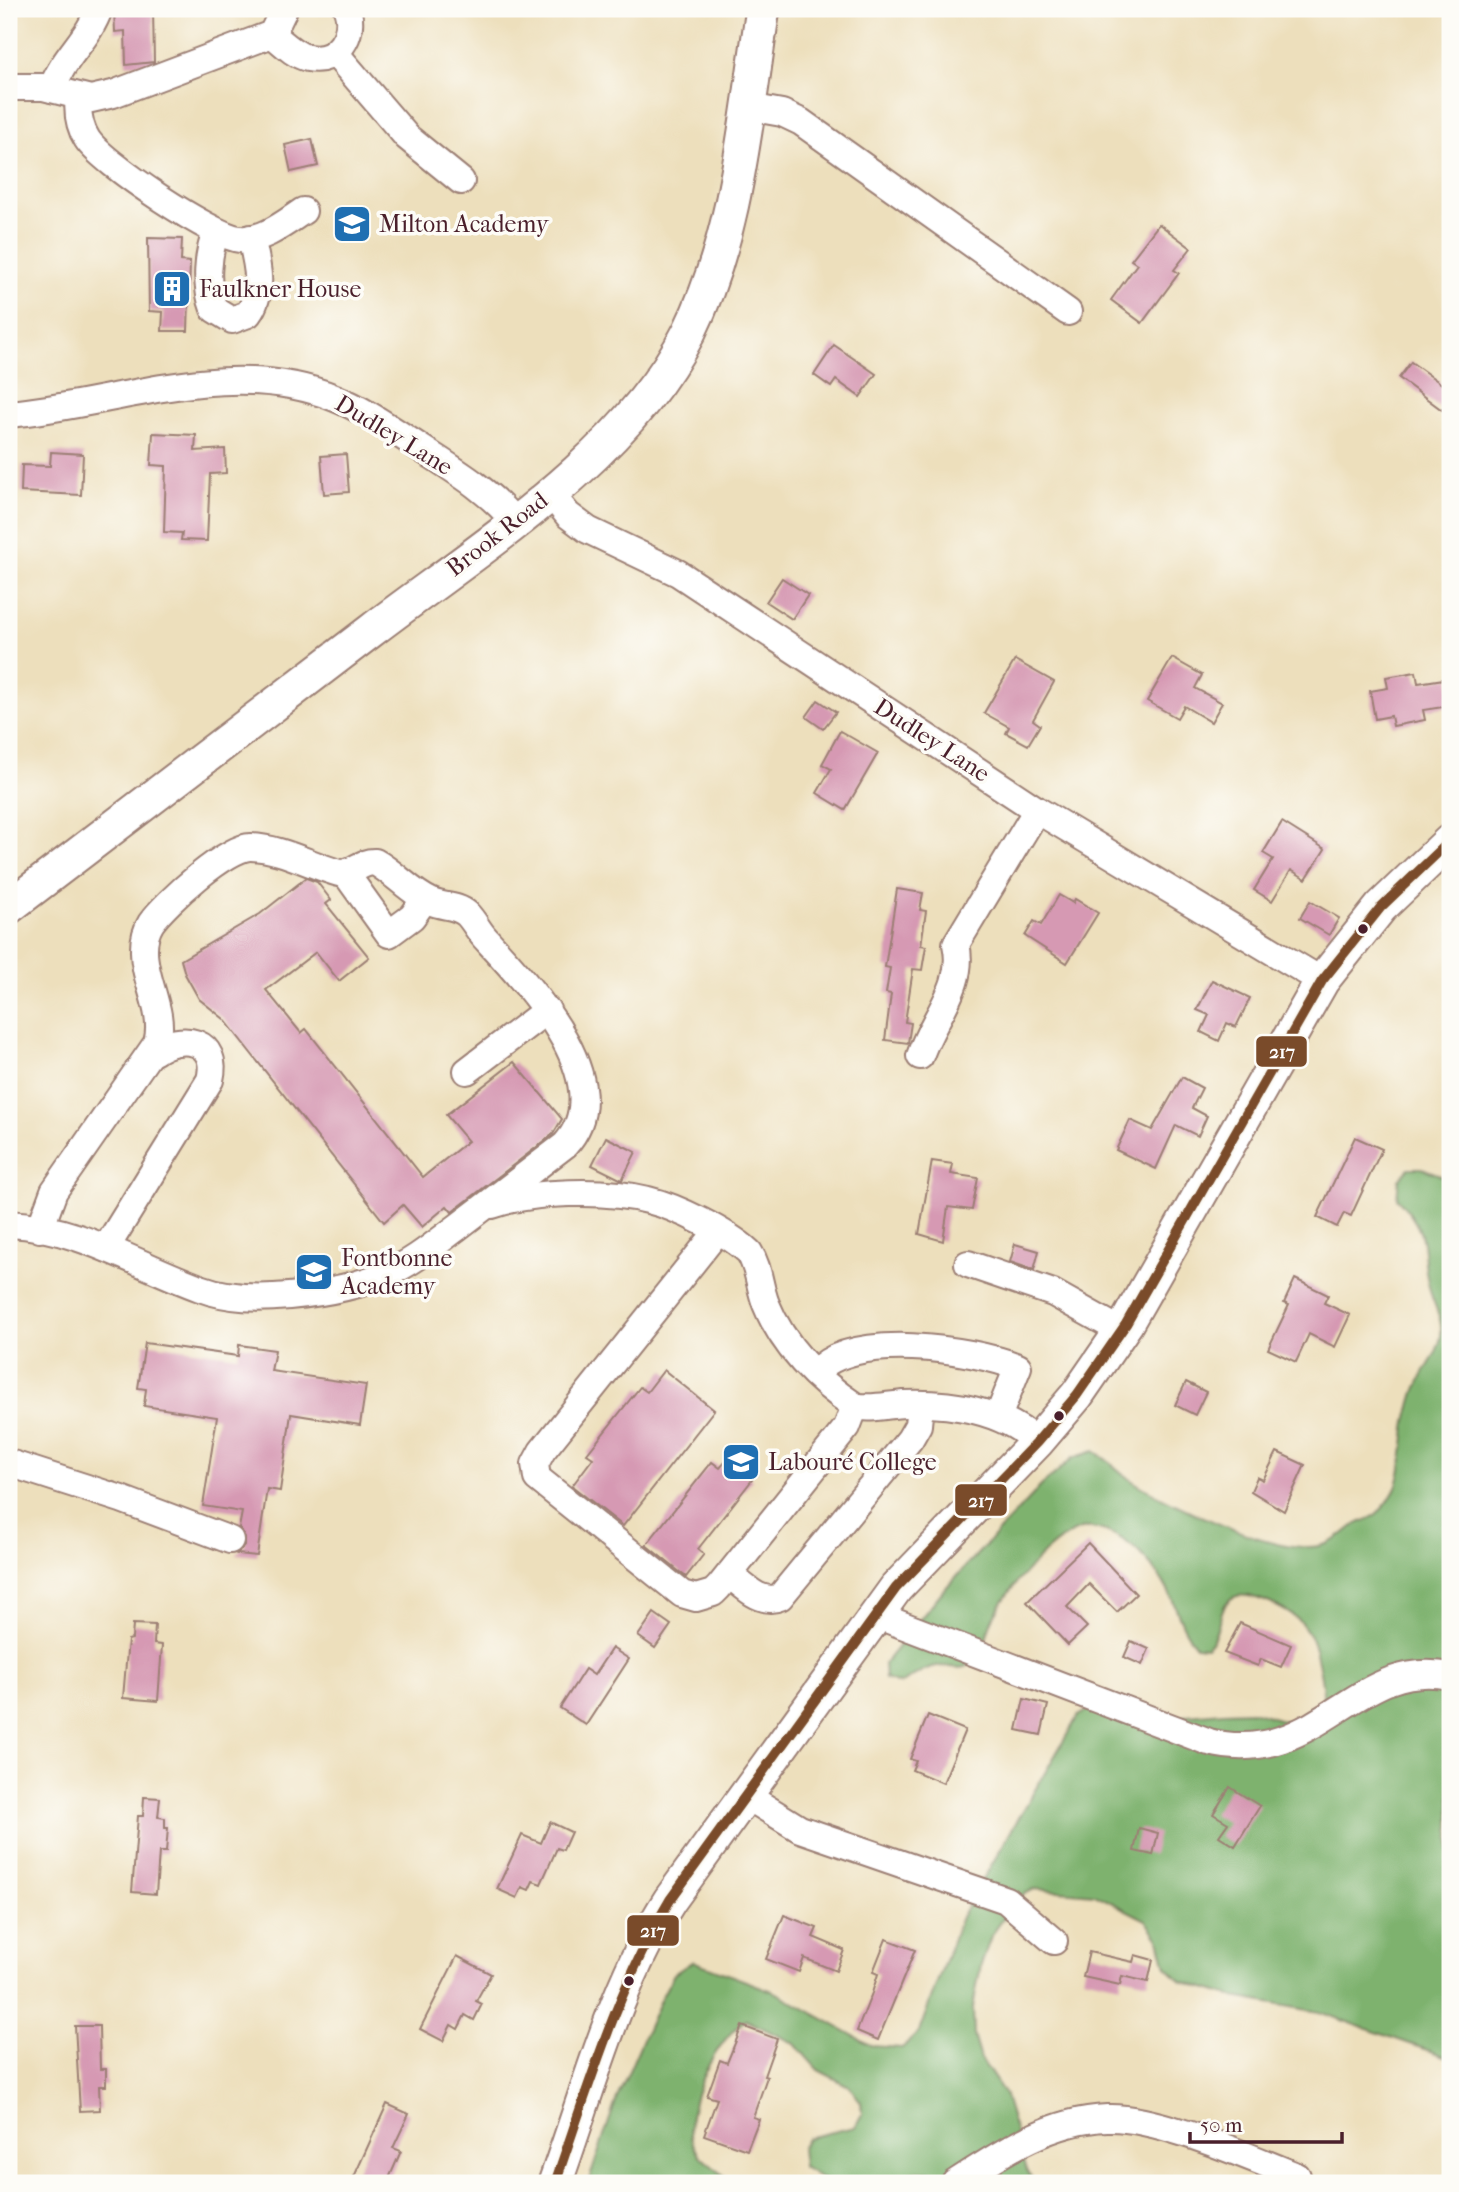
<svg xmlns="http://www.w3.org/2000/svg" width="1459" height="2192" viewBox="0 0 1459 2192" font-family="'IM FELL French Canon',serif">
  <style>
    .forest { fill: #7eb26e; stroke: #64684c; stroke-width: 2 }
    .building { fill: #d699b3 }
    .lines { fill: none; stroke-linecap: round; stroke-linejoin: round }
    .minor-casing { stroke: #9c7f74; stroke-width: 30 }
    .major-casing { stroke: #9c7f74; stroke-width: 37 }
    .minor { stroke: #fff; stroke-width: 26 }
    .major { stroke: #fff; stroke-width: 33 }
    .bus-1-casing { stroke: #fdfcf7; stroke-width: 16 }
    .bus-1 { stroke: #7a4b2a; stroke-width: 10 }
    .bus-dot { fill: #4a1f2b; stroke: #fdfcf7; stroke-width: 2.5 }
    .labels { text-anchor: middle; stroke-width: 7; stroke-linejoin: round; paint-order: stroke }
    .poi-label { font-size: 24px; fill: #4a1f2b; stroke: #fdfcf7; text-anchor: start }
    .street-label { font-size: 24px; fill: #4a1f2b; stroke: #fdfcf7 }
    .line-badge { stroke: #fdfcf7; stroke-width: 2.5 }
    .badge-label { font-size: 19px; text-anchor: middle; font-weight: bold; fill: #fff }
  </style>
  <rect width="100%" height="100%" fill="#fdfcf7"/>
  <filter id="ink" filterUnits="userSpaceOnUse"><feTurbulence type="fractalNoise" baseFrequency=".0143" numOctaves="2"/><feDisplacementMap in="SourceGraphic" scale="14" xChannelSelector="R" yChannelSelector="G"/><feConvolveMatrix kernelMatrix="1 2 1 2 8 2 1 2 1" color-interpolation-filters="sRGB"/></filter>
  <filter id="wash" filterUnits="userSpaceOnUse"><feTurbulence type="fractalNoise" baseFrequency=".00686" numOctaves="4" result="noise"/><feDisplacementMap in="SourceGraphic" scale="28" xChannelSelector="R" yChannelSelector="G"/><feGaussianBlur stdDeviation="1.57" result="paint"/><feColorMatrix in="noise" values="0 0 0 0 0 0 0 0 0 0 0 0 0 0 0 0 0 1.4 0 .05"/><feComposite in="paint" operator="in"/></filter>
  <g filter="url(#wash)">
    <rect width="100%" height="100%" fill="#eddfbc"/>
    <path class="forest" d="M1409,1168h13l28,11v879l-131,-46 -85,-15 -53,-16 -15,-14 -7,-28 -13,-19 -51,-26 -61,-5 -15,8 -28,39 -10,29 -8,42 1,28 7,24 23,34 23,77 7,13h-77l-16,-10 -24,-2 -41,12h-47l-26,-16 -2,-19 6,-10 48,-11 7,-13 -1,-12 -12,-16 -31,-16 -24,-27 -48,-23c-29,18 -64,85 -54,120 5,21 27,28 40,43h-144l29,-85 43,-98 14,-26 19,-13 82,31 97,54 30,2 17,-16 42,-115 117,-201 11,-7 66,19 32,-13 36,-3 29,-1 43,13 28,-20c1,-16 -2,-26 -5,-42 -6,-34 -20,-48 -53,-61 -9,-3 -21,-8 -31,-4 -18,8 -12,38 -28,50l-10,-1c-13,-15 -16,-29 -24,-47 -8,-20 -29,-46 -47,-58 -10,-7 -28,-15 -40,-13 -32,7 -76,60 -91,88 -7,12 -8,34 -19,44 -14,14 -22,5 -39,6 -14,2 -24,13 -37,18l-14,-5 -1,-15 57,-71 100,-107 32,-28 21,-7c14,8 24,20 37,29 37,24 146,75 188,66 16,-3 24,-12 36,-21 6,-4 14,-5 19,-9 36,-28 25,-66 35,-103 3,-9 5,-21 10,-30 7,-16 20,-30 22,-48 2,-15 -6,-27 -10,-41 -14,-45 5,-53 -34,-96l2,-19z"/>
    <g id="blocks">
      <g class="building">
        <polygon points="114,9 153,9 154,62 126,65 125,31 115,32"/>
        <polygon points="312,139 318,166 291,172 285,145"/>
        <polygon points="1159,224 1191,248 1174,270 1179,273 1142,323 1111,300 1137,264 1131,260"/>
        <polygon points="148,238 182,239 181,261 190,262 188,331 162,331 163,312 149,311"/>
        <polygon points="834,345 876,374 860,397 836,380 831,387 814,375"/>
        <polygon points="1411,362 1450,390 1450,398 1442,410 1399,378"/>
        <polygon points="153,433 196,435 195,451 225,449 226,473 210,474 207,541 181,540 182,533 164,532 166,466 151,465"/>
        <polygon points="51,452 83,454 81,495 21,492 22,465 50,466"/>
        <polygon points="346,454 349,492 324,494 321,456"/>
        <polygon points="782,578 808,595 792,619 766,602"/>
        <polygon points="1172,658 1202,675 1195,688 1222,703 1211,722 1184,706 1177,718 1147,701"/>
        <polygon points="1015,660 1054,682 1033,720 1040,725 1028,745 1006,733 1009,727 984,713"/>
        <polygon points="1416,672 1418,683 1450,678 1450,706 1423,710 1425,720 1393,726 1391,716 1375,719 1370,691 1388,688 1386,677"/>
        <polygon points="818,700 836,712 823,729 806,717"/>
        <polygon points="840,731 878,753 845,810 817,793 831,769 822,764"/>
        <polygon points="1282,822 1325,849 1306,879 1291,870 1272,901 1254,890 1273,859 1263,853"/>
        <polygon points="306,878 317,882 331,900 326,904 369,957 339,981 316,952 266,990 301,1033 306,1029 423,1177 468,1141 446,1115 514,1062 562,1119 553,1134 542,1143 452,1212 447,1206 422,1227 403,1205 384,1222 224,1019 199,999 185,974 181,960 260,914"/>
        <polygon points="897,889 923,893 920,910 926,911 921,945 926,946 922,970 913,969 905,1022 911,1023 908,1043 885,1040 891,994 886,993 890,968 885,967"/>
        <polygon points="1059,895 1073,903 1075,899 1098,913 1067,963 1025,936 1034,921 1041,925"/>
        <polygon points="1310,901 1339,918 1329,935 1300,918"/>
        <polygon points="1212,980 1250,998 1236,1027 1227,1023 1219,1041 1201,1032 1209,1015 1197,1010"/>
        <polygon points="1182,1077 1202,1088 1192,1108 1207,1116 1198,1136 1176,1125 1156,1169 1116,1150 1130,1120 1152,1130"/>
        <polygon points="606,1137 636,1152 622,1180 592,1165"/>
        <polygon points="1355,1137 1382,1149 1351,1216 1344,1213 1337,1227 1317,1217"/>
        <polygon points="932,1161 953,1164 951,1174 978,1178 972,1210 948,1207 943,1241 919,1234"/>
        <polygon points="1015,1244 1039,1251 1034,1270 1010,1262"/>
        <polygon points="1295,1279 1328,1295 1324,1303 1350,1315 1335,1347 1309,1334 1296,1362 1268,1349 1289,1305 1284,1303"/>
        <polygon points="145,1343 238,1356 239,1345 275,1350 271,1371 366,1385 360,1425 291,1414 280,1491 267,1489 257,1556 237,1554 245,1545 245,1537 239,1528 242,1512 203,1506 217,1417 144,1406 146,1389 138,1388"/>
        <polygon points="664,1370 714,1410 623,1526 572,1486 593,1458 587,1454 640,1387 647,1392"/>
        <polygon points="1186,1382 1206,1392 1195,1415 1175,1405"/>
        <polygon points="1277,1452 1305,1465 1284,1511 1251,1491 1257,1477 1263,1480"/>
        <polygon points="727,1460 752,1480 698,1549 704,1554 686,1577 646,1545 712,1462 720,1468"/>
        <polygon points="1088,1543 1136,1594 1117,1612 1089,1584 1067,1607 1087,1627 1068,1645 1027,1602"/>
        <polygon points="654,1613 671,1625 655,1648 638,1636"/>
        <polygon points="1240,1623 1291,1645 1281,1667 1261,1659 1258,1666 1224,1653"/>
        <polygon points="133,1624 155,1625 154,1644 162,1645 158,1701 123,1698 128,1640 132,1639"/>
        <polygon points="1131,1641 1149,1649 1142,1665 1124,1657"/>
        <polygon points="612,1648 629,1659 586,1725 560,1708 585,1669 594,1675"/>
        <polygon points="1024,1699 1048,1705 1041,1735 1017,1730"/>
        <polygon points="928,1715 965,1730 943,1783 912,1770 916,1761 910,1759"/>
        <polygon points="1230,1787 1260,1806 1235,1846 1219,1836 1228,1823 1213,1814"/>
        <polygon points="144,1797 160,1798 158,1817 165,1818 165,1828 168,1828 166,1852 159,1852 156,1894 132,1892 138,1816 143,1816"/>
        <polygon points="550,1822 571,1832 563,1850 557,1848 541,1884 533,1881 529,1890 522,1887 517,1898 497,1889 522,1835 541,1843"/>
        <polygon points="1139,1828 1158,1833 1153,1855 1134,1851"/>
        <polygon points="784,1915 817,1928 813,1937 844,1950 836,1971 804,1958 799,1972 766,1959"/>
        <polygon points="886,1939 915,1950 878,2040 857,2031 872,1993 878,1974 873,1972"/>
        <polygon points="1089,1952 1133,1962 1135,1955 1153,1960 1148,1982 1122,1976 1120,1985 1083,1977"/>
        <polygon points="457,1956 491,1974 476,2001 482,2004 474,2020 465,2015 458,2029 451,2025 443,2041 420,2029"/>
        <polygon points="75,2026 99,2026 100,2069 106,2069 106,2086 99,2086 100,2110 80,2111"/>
        <polygon points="742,2026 777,2039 764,2076 767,2077 753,2117 759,2119 747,2150 704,2135 717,2099 707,2096 720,2060 727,2063"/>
        <polygon points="387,2104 409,2114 393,2148 401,2151 387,2183 363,2183 353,2179"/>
      </g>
    </g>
  </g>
  <g filter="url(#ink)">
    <use href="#blocks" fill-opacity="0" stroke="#9c7f74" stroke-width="2"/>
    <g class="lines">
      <g class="minor-casing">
        <g id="minor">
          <path d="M272,34c11,9 22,21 36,24 29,6 48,-24 39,-49"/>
          <polyline points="335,53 407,137 461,181"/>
          <polyline points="9,87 43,87 91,99 113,94 272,34 284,9"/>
          <path d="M52,89c10,-31 37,-50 47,-80"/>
          <path d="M79,97c-2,15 0,29 8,42 15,24 126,98 153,100 23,2 45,-16 63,-28"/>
          <polyline points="748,107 782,113 801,122 1068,312"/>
          <path d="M216,232c-9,24 -11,53 -2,77l18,11 16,-6c17,-23 9,-51 3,-76"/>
          <path d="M9,414c107,-9 220,-59 326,-16 28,11 53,29 78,45 36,24 74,45 101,78"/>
          <polyline points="550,493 568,515 588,530 678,573 1037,810 1322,981"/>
          <polyline points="346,874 389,934 412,917 425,899"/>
          <path d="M920,1056c13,-39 46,-71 36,-112l81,-134"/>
          <polyline points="467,1071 547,1010"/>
          <path d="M492,1205c40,-14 114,-16 156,-5 29,7 79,32 101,52 10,15 10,34 17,52 17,42 51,77 89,102 16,4 32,-1 49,-2 46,-2 98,6 133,38"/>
          <path d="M9,1224c69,3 128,41 191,64 29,11 59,11 89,8 34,-3 68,-9 99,-23 26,-11 48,-30 71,-47 35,-27 71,-54 106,-81 57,-62 -38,-161 -79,-206 -7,-7 -12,-18 -19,-25 -10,-9 -24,-7 -35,-12 -21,-9 -37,-29 -57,-40 -14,-1 -22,12 -36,11 -29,-8 -58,-25 -88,-26 -23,-1 -86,56 -100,76 -5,8 -7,16 -7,26 -1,31 22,63 13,94l-103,148 -14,38"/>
          <polyline points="717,1232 542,1451 535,1464 537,1478 682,1594 696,1598 713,1593 719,1587 847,1427 855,1406"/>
          <path d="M106,1248l104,-168c10,-40 -28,-48 -56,-28"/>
          <polyline points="968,1264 1053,1293 1121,1331"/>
          <path d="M815,1373c36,-43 157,-24 203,-6l-20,50"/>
          <polyline points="9,1463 121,1499 230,1540"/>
          <path d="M730,1575c14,11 31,30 50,22l130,-158 8,-14 2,-21"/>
          <path d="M876,1615l333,127c108,27 146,-86 241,-66"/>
          <polyline points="745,1795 800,1829 1006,1900 1054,1941"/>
          <path d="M955,2183c46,-30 95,-63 152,-65 50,-2 141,39 190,58"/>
        </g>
      </g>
      <g class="major-casing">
        <g id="major">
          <path d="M9,907c121,-93 242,-185 363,-277 109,-83 254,-173 317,-298 49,-99 57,-216 74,-323"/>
          <path d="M555,2183c34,-94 60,-198 115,-283l226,-312 141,-146 40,-47 49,-71 196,-343 59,-74 69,-66"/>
        </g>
      </g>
      <use href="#minor" class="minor"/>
      <use href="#major" class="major"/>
      <g class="bus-1-casing">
        <path id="bus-1" d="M555,2183c34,-97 62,-194 115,-283l226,-312 141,-146 40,-47 49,-71 196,-343 59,-74 69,-66"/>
      </g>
      <use href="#bus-1" class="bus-1"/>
    </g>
  </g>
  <defs>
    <g id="school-square" transform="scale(2.0125)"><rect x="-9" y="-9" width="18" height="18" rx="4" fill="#1f6fb2" stroke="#fdfcf7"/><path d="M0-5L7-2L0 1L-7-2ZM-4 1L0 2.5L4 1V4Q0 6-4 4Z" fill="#fff"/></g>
    <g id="building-square" transform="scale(2.0125)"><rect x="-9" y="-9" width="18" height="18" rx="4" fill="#1f6fb2" stroke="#fdfcf7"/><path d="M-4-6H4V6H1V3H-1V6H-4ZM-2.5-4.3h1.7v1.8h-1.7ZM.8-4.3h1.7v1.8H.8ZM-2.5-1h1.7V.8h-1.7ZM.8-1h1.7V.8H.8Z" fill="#fff"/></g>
    <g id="university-square" transform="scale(2.0125)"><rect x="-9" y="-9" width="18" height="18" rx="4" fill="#1f6fb2" stroke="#fdfcf7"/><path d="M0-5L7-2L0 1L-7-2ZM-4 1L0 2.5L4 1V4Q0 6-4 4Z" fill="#fff"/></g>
  </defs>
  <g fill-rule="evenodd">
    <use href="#school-square" x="352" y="224"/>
    <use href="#building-square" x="172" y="289"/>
    <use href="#school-square" x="314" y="1272"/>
    <use href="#university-square" x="741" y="1462"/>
  </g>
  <g class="bus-dot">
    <circle cx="1363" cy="929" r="6"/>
    <circle cx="1059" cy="1416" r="6"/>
    <circle cx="629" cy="1981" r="6"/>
  </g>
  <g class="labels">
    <g class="poi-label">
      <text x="379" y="232">Milton Academy</text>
      <text x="199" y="297">Faulkner House</text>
      <text x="341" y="1266">Fontbonne<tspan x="341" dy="28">Academy</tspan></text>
      <text x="768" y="1470">Labouré College</text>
    </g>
    <g class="street-label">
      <text transform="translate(394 435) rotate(31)" y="8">Dudley Lane</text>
      <text transform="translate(497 534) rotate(-38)" y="8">Brook Road</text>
      <text transform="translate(932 740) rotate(33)" y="8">Dudley Lane</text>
    </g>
  </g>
  <g class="line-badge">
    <rect x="1255" y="1035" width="53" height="33" rx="7" fill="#7a4b2a"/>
    <rect x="954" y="1483" width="54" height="34" rx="7" fill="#7a4b2a"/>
    <rect x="626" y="1914" width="54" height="33" rx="7" fill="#7a4b2a"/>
  </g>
  <g class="badge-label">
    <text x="1282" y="1058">217</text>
    <text x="981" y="1507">217</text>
    <text x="653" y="1937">217</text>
  </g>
  <rect width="1459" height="2192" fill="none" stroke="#fdfcf7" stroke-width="35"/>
  <path d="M1190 2132v10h152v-10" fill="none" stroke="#4a1f2b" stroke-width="3.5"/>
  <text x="1200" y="2132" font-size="21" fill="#4a1f2b" stroke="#fdfcf7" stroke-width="5" paint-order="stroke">50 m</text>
</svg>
